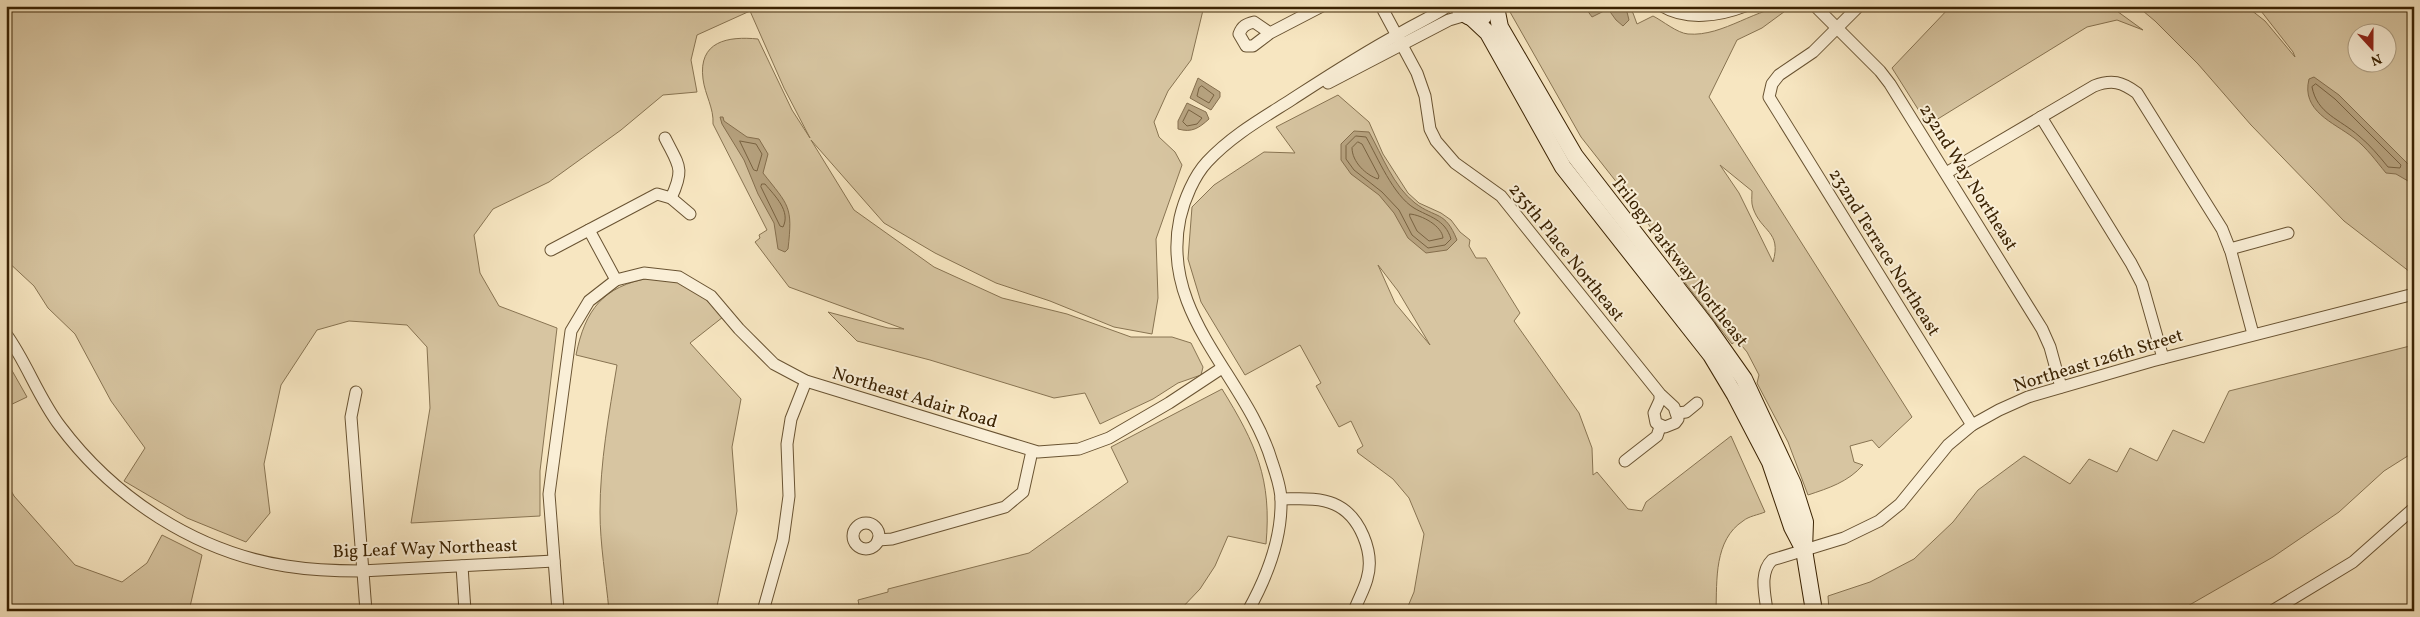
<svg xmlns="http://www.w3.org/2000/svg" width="2420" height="617" viewBox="0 0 2420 617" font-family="Vollkorn,serif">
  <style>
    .green { fill: #d7c5a1; stroke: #887452; fill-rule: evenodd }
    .water { fill: #b7a380; stroke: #856f4e }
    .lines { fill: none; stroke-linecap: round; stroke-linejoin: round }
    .shore { stroke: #786241; stroke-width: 1 }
    .street-casing { stroke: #695332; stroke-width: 13 }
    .secondary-casing { stroke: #3a2202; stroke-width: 18 }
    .street { stroke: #faefd7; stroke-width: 11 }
    .secondary { stroke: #faefd7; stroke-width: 16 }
    .labels { text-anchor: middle; stroke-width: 4; stroke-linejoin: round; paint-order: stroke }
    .street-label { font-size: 18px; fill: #3a2202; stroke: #faefd7 }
  </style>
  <rect width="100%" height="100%" fill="#f7e6c1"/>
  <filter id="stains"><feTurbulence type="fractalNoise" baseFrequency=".004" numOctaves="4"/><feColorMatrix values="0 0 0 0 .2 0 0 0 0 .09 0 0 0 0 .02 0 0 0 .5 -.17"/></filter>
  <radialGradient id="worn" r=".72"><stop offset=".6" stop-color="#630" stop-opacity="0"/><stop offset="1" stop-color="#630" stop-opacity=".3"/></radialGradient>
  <g class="green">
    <path d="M6,6h1198l-13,54 -23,31 -14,31 5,15 16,15 7,13 -26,74 2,59 -6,36 -38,-7 -64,-26 -54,-18 -61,-30 -51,-30 -73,-83 43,70 80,57 68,31 65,16 64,23h41l19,6 12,24 -2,8 -23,8 -25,16 -53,25 -15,-31 -31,5 -124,-38 -73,-19 -29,-29 60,16 16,1 -115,-42 -34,-45 5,-4 -1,-3 8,-5 -54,-106c1,-16 -8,-29 -10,-45 -5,-38 25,-43 55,-40l34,71 18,28 -26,-50 -34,-77 -53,24 -6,25 6,32 -34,3 -42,35 -72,52 -56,27 -19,26 6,38 19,33 58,22 -17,143v45l-129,7 19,-115 -3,-61 -20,-22 -58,-4 -32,9 -36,55 -17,79 6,49 -24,29 -59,-24 -63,-37 21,-33 -34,-47 -36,-67 -27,-26 -14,-22 -28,-26z"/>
    <path d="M1512,6h113l8,7 4,11 16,-8c10,5 24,17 35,18 36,3 69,-28 104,-28l-30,22 -25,12 -28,57 203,320 -33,31 -7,-8 -22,6 4,16 9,3c-15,17 -34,23 -55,30l-20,-53 -31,-59 2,-8 -12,-23 -10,-12 -5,4 -52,-68 3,-2 -43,-62 -59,-75 -71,-125zM1720,165l32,26c0,5 -1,12 1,17 8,24 29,23 20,54l-34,-69z"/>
    <polygon points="1951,6 2110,6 2143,30 2117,20 2087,27 1928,125 1892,68"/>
    <path d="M2137,6h109l19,15 30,36 -2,-5 -32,-41 -6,-5h159v265l-4,1 -66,-51 -93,-96 -53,-61 -43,-43zM2358,32h30v30h-30z"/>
    <path d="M1338,95l31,27 14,32 25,39 11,10 22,10 10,7 9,12 10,8 -1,6 7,12h10l34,55 -6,8 65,92 13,35 1,27 4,-3 31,37 14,2 4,-9 85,-66 34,76c-7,3 -16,4 -22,9 -29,19 -26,59 -27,90h-310l8,-19 10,-58 -15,-36 -16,-19 -35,-26 -1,-3 6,-4 -12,-25 -12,6 -23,-41 5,-3 -21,-38 -55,30 -44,-73 -13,-43 4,-52 22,-22 50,-33 31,1 -19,-26zM1378,265l20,26 32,54 -35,-42z"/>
    <path d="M650,278c39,2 47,12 73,39l-33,26 51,56 -9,48 5,64 -21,100h-107c-3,-33 -9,-66 -9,-99 0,-50 9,-98 17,-147l-41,-10c9,-45 27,-69 74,-77z"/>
    <polygon points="2414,345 2414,452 2384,471 2339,512 2273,557 2179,611 1829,611 1828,596 1870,582 1914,559 1953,522 1978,490 2024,456 2070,484 2089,459 2117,472 2130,448 2157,461 2173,430 2204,443 2229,391"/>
    <polygon points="6,360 27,397 6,407"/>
    <path d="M1222,389c34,55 50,90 44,155l-38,-8 -13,30 -15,23 -21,22h-335l15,-6 -1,-5 30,-8v-3l141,-36 99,-71 -17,-35z"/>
    <polygon points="6,481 14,496 75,565 122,582 147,563 162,535 202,555 189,611 6,611"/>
  </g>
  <g class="water">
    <polygon points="1584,6 1608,6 1606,10 1592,17"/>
    <polygon points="1611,6 1627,12 1629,20 1623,26 1616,20 1608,9"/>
    <path d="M2314,77l25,18 75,75v10l-6,1 -12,-7 -10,-1c-10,-12 -19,-25 -32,-35 -21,-16 -53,-27 -45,-59z"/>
    <polygon points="1198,78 1220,92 1220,97 1211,110 1190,98"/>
    <path d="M1187,103l19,9 3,7c-10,9 -17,14 -31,10v-8z"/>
    <path d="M720,117h3l1,4 23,16 12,2 9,15 -5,19c26,33 30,33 25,76l-3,3 -7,-3 -4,-26 -16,-29 -14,-34 -22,-36z"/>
    <path d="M1354,131l15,1c13,23 24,54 46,71 21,16 30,7 42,37l-10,10 -21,3 -18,-15 -14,-25 -15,-18 -28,-21 -10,-14v-16z"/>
  </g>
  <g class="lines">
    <g class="shore">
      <path d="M2316,84l19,15 66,66 -1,3 -12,-1c-9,-11 -18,-22 -29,-31 -19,-17 -42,-22 -47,-49z"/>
      <polygon points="1202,86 1214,95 1209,103 1197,96 1199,88"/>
      <polygon points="1189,110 1202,118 1197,124 1187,126 1183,122"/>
      <path d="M1356,136l10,1c12,21 27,58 48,71 15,9 31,11 37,31l-6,6 -17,3 -16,-13 -13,-25 -17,-18 -28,-22 -8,-11v-13z"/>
      <polygon points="740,141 756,144 762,154 757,171 754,170"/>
      <path d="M1358,142l4,2 17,32 -1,3c-12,-4 -26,-17 -26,-31z"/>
      <path d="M762,184h3c10,12 26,27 18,43l-3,-1 -19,-39z"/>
      <path d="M1410,214c12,1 32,12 33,24l-14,3 -12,-10 -7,-14z"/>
    </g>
    <g class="street-casing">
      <g id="street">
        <polyline points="1381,6 1417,73 1425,96 1430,129 1436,141 1455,163 1501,196 1660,394 1674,407 1678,419 1675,423 1665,427 1656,423 1654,413 1660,400 1660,394"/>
        <path d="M1662,6c25,15 57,10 83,0"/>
        <polyline points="1815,6 1880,71 1890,84 2042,329 2050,347 2061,387"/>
        <polyline points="1859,6 1813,52 1779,75 1772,84 1769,97 1972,425"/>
        <path d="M1270,33l-16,-11c-8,2 -12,4 -15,12l7,12h7l17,-13 52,-27"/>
        <polyline points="1328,83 1449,20 1466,15"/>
        <polyline points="2041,117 2131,263 2142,284 2163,358"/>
        <path d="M665,138c14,28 20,30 6,60"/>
        <path d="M1946,173l148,-87c18,-7 28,-4 43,7l85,136 9,23 22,82"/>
        <polyline points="589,230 616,280"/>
        <polyline points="2230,249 2288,233"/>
        <polyline points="551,250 657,194 671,198 690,214"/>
        <path d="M6,334c21,29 32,63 54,92 54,72 136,126 226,140 25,4 50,5 75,5l193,-10"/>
        <polyline points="356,392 351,417 366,611"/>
        <polyline points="1678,413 1686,412 1697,403"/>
        <polyline points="1625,461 1657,436 1660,427"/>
        <path d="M1281,499c17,0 38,-2 53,5 26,11 41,49 33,75 -3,11 -9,21 -13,32"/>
        <circle cx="866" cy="536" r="13"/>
        <polyline points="878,540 892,539 1005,507 1023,492 1032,451"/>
        <polyline points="462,566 465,611"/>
        <polyline points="558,611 549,494 571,331 589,301 616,280 644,273 679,277 711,296 739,329 774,364 806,381 1038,452 1079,449 1109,438 1169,403 1222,368"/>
        <polyline points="763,611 783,540 789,496 787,444 791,419 806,381"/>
        <path d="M1248,611c19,-34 34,-71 33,-111 0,-12 -5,-26 -9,-38 -25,-85 -113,-147 -92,-244 4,-18 14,-42 27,-56 24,-26 54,-43 84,-62 34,-22 69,-45 106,-65 16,-10 35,-18 51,-29"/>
        <path d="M1767,611c-2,-17 -8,-38 5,-51l72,-22 35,-17 21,-17 48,-59 24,-20 27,-15 29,-13 124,-36 262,-67"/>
        <polyline points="2272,611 2353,562 2414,508"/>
      </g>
    </g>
    <g class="secondary-casing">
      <g id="secondary">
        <path d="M1458,6c5,10 15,14 25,11"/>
        <polyline points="1496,7 1500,27 1575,156 1708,328 1744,379 1793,484 1805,522 1804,550"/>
        <polyline points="1472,18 1488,33 1563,167 1711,355 1735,395 1770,462 1792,527 1804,550 1814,611"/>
      </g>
    </g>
    <use href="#street" class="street"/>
    <use href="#secondary" class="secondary"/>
  </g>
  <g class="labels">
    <g class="street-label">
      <text transform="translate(1969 177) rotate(58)" y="6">232nd Way Northeast</text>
      <text transform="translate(1567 252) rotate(51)" y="6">235th Place Northeast</text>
      <text transform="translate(1885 252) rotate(58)" y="6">232nd Terrace Northeast</text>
      <text transform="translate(1680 261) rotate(52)" y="6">Trilogy Parkway Northeast</text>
      <text transform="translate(2098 360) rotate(-17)" y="6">Northeast 126th Street</text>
      <text transform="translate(915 397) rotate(17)" y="6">Northeast Adair Road</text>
      <text transform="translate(425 548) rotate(-2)" y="6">Big Leaf Way Northeast</text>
    </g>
  </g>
  <rect width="2420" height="617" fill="none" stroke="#f7e6c1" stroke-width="25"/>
  <rect x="8" y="8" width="2405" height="602" fill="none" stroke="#3a2202" stroke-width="2.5"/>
  <rect x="12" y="12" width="2395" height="592" fill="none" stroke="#3a2202"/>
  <g transform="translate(2372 48) rotate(159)"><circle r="24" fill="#faefd7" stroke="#ad9d82"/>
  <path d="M0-4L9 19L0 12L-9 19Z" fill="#8f2418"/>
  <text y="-8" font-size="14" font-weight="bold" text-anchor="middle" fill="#3a2202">N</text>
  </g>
  <rect width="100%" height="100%" filter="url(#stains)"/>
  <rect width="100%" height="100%" fill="url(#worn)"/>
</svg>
